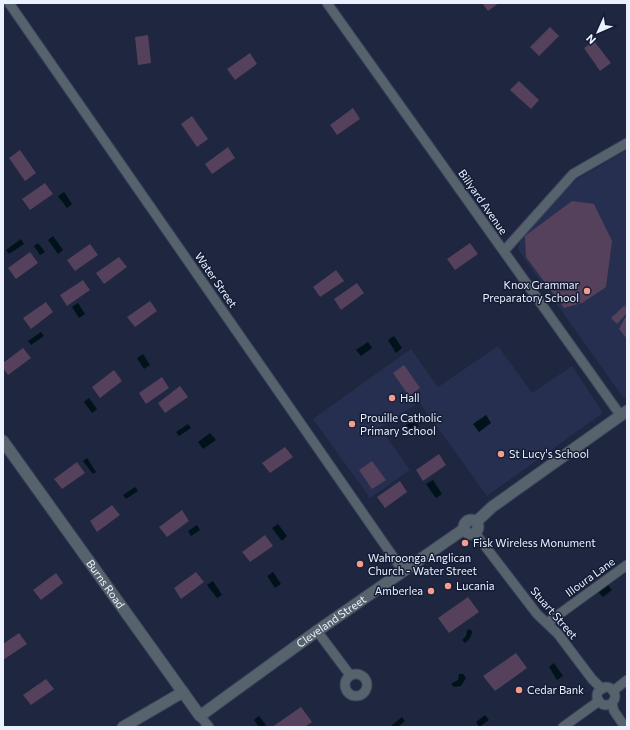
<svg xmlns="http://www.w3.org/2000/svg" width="630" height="730" viewBox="0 0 630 730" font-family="Commissioner,sans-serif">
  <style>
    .built { fill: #262f50 }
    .green { fill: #55415b }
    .water { fill: #00131b }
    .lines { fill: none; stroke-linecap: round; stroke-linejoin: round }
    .minor-casing { stroke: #3c425b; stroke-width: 11 }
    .tertiary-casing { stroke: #3c425b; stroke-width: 13 }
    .minor { stroke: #56626c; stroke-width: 9 }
    .tertiary { stroke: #56626c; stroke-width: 11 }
    .poi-dot { fill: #f49d8d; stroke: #151d36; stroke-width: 1.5 }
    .labels { text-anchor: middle; stroke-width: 3; stroke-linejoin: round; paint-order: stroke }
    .street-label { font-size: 11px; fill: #ecf1ff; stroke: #151d36 }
    .poi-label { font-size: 11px; fill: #ecf1ff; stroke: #151d36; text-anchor: start }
  </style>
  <rect width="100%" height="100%" fill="#1f2640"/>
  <g class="built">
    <polygon points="627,150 627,398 623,397 519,251 518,246 529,227 577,179"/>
    <polygon points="498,346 532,393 572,366 603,413 487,496 419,402 380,428 410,470 370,498 313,419 411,349 438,387"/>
  </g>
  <g class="green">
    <polygon points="482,3 499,3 488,11"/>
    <polygon points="550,27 559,36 539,56 530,47"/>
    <polygon points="148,35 151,63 138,65 135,37"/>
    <polygon points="594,41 611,63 600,71 584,48"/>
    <polygon points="250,53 257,64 235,80 227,69"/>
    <polygon points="519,81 539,100 531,109 510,90"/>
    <polygon points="353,108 360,119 337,135 330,125"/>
    <polygon points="192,116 208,139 197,147 181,124"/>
    <polygon points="228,147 235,158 212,174 205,164"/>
    <polygon points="20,150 36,173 25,181 9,158"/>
    <polygon points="45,183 53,194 30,210 22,199"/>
    <polygon points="572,201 594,204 612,241 606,287 582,303 564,308 526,257 525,236"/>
    <polygon points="470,243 478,254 455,270 447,259"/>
    <polygon points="90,244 98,255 75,271 67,260"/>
    <polygon points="30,252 38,263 16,279 8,268"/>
    <polygon points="119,257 127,267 104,284 96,273"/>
    <polygon points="336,270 344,281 320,297 313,287"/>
    <polygon points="83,280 90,290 67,306 60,295"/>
    <polygon points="357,283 364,293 341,310 334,299"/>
    <polygon points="150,301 157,311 135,327 127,317"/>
    <polygon points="46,302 53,312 31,329 23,318"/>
    <polygon points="625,305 627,313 617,324 611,318"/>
    <polygon points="627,314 627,339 619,329"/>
    <polygon points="23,348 31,358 8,375 3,368 3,363"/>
    <polygon points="404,365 420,388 409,396 393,373"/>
    <polygon points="114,370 122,381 100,398 92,387"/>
    <polygon points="162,377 169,388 146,404 139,393"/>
    <polygon points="180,386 188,397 165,413 158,403"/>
    <polygon points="285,447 293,457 270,473 262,463"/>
    <polygon points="439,454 446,465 423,481 416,470"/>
    <polygon points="372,461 386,480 372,489 359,470"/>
    <polygon points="77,462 85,473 62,489 54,479"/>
    <polygon points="400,481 407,492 385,508 377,497"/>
    <polygon points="112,505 120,515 97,532 90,521"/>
    <polygon points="182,510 189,521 167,537 159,527"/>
    <polygon points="265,535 273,546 250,562 242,552"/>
    <polygon points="196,572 204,582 181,599 174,588"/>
    <polygon points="56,573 63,583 41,600 33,590"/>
    <polygon points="468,597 479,612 449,633 438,618"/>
    <polygon points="19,633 27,644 3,660 3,644"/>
    <polygon points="516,653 527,668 495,691 483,676"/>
    <polygon points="46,679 54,689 31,705 23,695"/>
    <polygon points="301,707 312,722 305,727 272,727"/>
  </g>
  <g class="water">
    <polygon points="64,192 72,204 67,208 58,196"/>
    <polygon points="53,236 63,250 58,254 48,240"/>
    <polygon points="21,239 24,244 9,254 6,250"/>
    <polygon points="38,243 45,252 40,255 34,246"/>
    <polygon points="78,303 85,314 79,318 72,307"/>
    <polygon points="41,332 44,336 31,345 28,341"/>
    <polygon points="394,336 402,348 396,353 388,340"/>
    <polygon points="368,342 372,348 361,356 356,350"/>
    <polygon points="143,354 150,365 144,369 137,358"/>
    <polygon points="89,398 97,409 92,413 84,402"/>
    <polygon points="486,415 491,423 479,432 473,424"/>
    <polygon points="414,420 419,426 407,434 402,428"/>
    <polygon points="188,424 191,428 179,436 176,432"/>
    <polygon points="210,433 216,440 203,449 198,442"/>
    <polygon points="87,458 96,472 93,474 83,461"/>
    <polygon points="433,480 442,494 436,498 426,484"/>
    <polygon points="135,487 138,491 126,499 123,495"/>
    <polygon points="278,524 287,536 282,541 272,528"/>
    <polygon points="197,525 200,530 191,536 188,531"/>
    <polygon points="273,572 281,584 275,588 267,576"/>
    <polygon points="213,581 222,595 217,598 207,585"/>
    <polygon points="607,584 612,590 603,597 598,592"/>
    <path d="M469,629l3,2c0,5 -3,9 -7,12l-3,-3 4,-4 1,-5z"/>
    <polygon points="554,663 563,676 557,680 549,667"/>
    <polygon points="459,674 463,674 466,678 461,686 454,687 451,684 458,680"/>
    <polygon points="485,715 489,720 479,727 476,722"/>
    <polygon points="259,716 266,725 262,727 259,727 254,720"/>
    <polygon points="402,717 405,721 398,727 392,727 391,726"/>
  </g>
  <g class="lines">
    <g class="minor-casing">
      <g id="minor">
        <polyline points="9,3 403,571"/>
        <polyline points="327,3 621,416"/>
        <polyline points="504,251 573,174 627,143"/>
        <polyline points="475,533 537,614 558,634 592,679 602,689"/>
        <polyline points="547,623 627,565"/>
        <polyline points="317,631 350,675"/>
        <circle cx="356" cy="685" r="11"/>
        <circle cx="606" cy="696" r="9"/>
        <polyline points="613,691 627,680"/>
        <polyline points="612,703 614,711 625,727"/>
        <polyline points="200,716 209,727"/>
        <polyline points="563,727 599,701"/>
      </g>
    </g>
    <g class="tertiary-casing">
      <g id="tertiary">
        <path id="s1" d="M3,441l197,275 117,-85 147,-102"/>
        <circle cx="471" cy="527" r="7"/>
        <polyline points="476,522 492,507 627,411"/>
        <polyline points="123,727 183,692"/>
      </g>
    </g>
    <use href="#minor" class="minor"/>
    <use href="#tertiary" class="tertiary"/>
  </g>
  <g class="poi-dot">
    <circle cx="587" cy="291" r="4"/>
    <circle cx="392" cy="398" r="4"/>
    <circle cx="352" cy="424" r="4"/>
    <circle cx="501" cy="454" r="4"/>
    <circle cx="465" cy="543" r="4"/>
    <circle cx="360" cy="564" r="4"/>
    <circle cx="448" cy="586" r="4"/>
    <circle cx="431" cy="591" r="4"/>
    <circle cx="519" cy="690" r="4"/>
  </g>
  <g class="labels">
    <g class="street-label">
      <text transform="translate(483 202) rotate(55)" y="4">Billyard Avenue</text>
      <text transform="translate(216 280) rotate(55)" y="4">Water Street</text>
      <text transform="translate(590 577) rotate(-36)" y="4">Illoura Lane</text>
      <text dy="4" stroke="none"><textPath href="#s1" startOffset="176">Burns Road</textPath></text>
      <text transform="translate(554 613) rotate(49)" y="4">Stuart Street</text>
      <text dy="4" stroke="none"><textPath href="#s1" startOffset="500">Cleveland Street</textPath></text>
    </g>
    <g class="poi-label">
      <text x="579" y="289" text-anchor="end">Knox Grammar<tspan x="579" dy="13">Preparatory School</tspan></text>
      <text x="400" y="402">Hall</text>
      <text x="360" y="422">Prouille Catholic<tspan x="360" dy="13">Primary School</tspan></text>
      <text x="509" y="458">St Lucy's School</text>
      <text x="473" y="547">Fisk Wireless Monument</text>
      <text x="368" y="562">Wahroonga Anglican<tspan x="368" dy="13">Church - Water Street</tspan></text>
      <text x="456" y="590">Lucania</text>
      <text x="423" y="595" text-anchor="end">Amberlea</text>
      <text x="527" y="694">Cedar Bank</text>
    </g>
  </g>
  <rect width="630" height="730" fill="none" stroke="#ecf1ff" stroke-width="8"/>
  <g transform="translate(598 32) rotate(225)" stroke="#151d36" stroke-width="3" paint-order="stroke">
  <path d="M0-3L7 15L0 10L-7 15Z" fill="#ecf1ff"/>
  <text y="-6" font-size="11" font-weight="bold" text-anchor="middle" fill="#ecf1ff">N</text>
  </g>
</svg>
